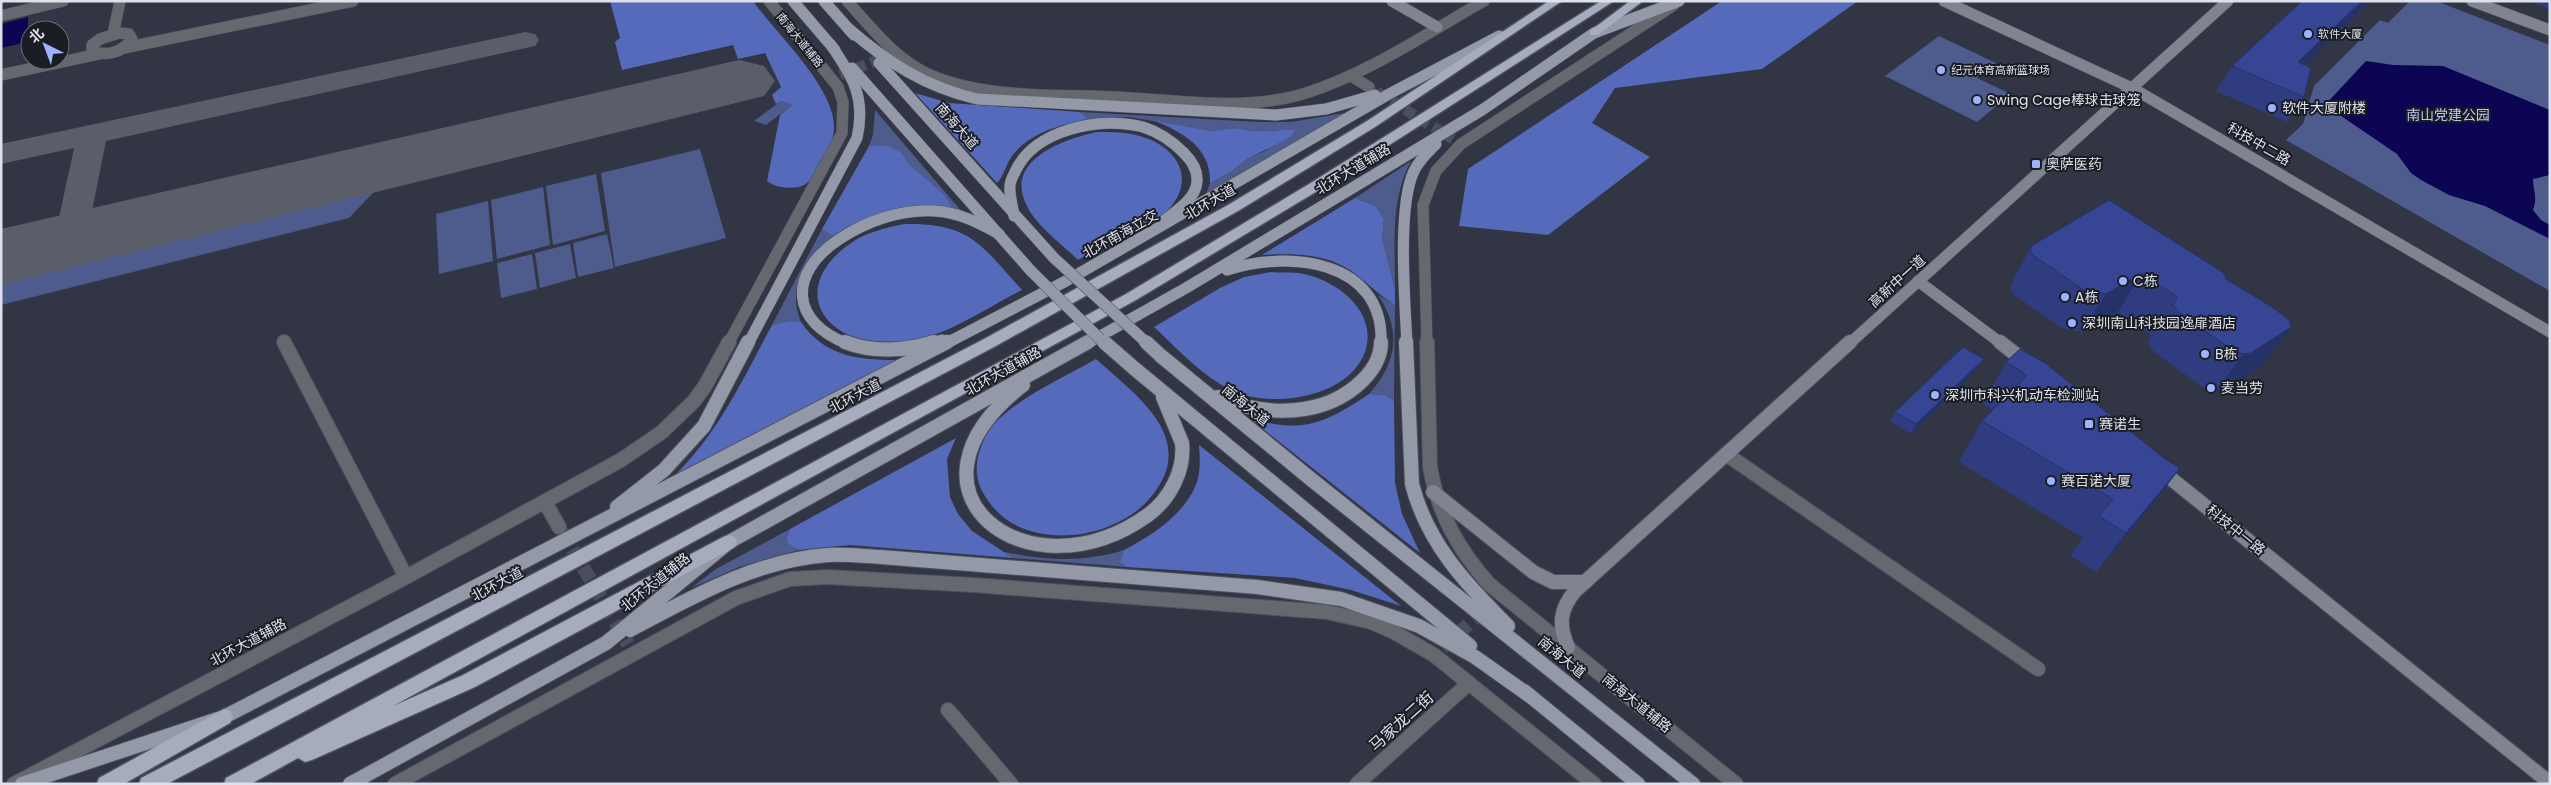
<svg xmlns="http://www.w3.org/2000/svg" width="2551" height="785" viewBox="0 0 2551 785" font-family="Poppins,'Noto Sans SC',sans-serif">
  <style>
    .green { fill: #4e5b8d }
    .forest { fill: #566abb }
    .water { fill: #0b0553 }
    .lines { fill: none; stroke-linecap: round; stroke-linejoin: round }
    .taxiway { fill: #5a5e6b; fill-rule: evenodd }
    .runway { fill: #5a5e6b; fill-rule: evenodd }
    .street-tunnel-far1 { stroke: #4b4f5d; stroke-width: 11; stroke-dasharray: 11 5.5; stroke-linecap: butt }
    .street-tunnel { stroke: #4b4f5d; stroke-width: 14; stroke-dasharray: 14 7; stroke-linecap: butt }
    .street-far1-casing { stroke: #4d515f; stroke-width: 12 }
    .street-casing { stroke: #4d515f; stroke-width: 16 }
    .secondary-far1-casing { stroke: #4d515f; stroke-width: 12 }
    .secondary-casing { stroke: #4d515f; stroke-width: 16 }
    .primary-far1-casing { stroke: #4d515f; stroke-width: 12 }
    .primary-casing { stroke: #4d515f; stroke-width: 16 }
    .highway-casing { stroke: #4d515f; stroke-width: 3 }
    .street-far1 { stroke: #666870; stroke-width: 11 }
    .street { stroke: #666870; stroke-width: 14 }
    .secondary-far1 { stroke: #808490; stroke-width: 11 }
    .secondary { stroke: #808490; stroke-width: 14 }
    .primary-far1 { stroke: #9499a8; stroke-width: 11 }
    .primary { stroke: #9499a8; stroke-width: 14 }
    .highway { fill: #a6acbe; fill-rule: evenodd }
    .primary-bridge-far1-casing { stroke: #4d515f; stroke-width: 12; stroke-linecap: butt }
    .primary-bridge-casing { stroke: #4d515f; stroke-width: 16; stroke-linecap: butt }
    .primary-bridge-far1 { stroke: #9499a8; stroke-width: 11 }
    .primary-bridge { stroke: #9499a8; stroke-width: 14 }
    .wall { fill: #2f3c7f }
    .shaded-wall { fill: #263168 }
    .building { fill: #374694; stroke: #263168 }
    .poi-dot { fill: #9eb3fd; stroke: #1b1d24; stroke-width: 2 }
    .labels { text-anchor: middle; stroke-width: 4; stroke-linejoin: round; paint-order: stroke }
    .far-poi-label { font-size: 11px; fill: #dee1ea; stroke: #1b1d24; text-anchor: start }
    .far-street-label { font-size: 11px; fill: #dee1ea; stroke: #1b1d24 }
    .poi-label { font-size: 14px; fill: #dee1ea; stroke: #1b1d24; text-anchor: start }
    .park-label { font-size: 14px; fill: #b8c6f2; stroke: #1b1d24 }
    .street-label { font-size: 14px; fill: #dee1ea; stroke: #1b1d24 }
    .near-street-label { font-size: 16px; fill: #dee1ea; stroke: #1b1d24 }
  </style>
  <rect width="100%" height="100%" fill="#313544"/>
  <g class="green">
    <polygon points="2410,1 2436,1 2550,45 2550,291 2286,140 2303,124 2314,86 2380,20 2388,23"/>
    <polygon points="1939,36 1996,63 1977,78 2011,94 1977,122 1885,76"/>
    <polygon points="781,101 792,105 766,125 754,121"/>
    <polygon points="875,110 963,213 954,210 910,165 902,153 869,146 873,135"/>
    <polygon points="1080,112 1258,122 1291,122 1350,112 1205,197 1210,183 1232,171 1247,159 1267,150 1278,130 1251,131 1235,128 1212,131 1129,117 1088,119"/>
    <polygon points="700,149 726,238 615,267 601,173"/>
    <path d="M1411,161c-21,39 -16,85 -16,128l-13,-51 2,-19 -8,-13 -21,-8z"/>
    <polygon points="391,174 349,218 1,305 1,283 178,240 185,224"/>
    <polygon points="596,174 605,231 553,245 546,186"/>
    <polygon points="543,187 550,245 497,259 491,200"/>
    <polygon points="488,201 493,261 439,274 436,214"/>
    <path d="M822,229l11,7c-26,24 -47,50 -32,86l-12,-1 -17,4z"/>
    <polygon points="607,234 614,268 578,277 573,243"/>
    <polygon points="570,244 576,278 540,288 535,253"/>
    <polygon points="532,254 537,289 501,298 497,263"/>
    <path d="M1378,295l17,10 -1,96 -9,-6 -16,-1c28,-31 33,-64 9,-99z"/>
    <polygon points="790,529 786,539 788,544 799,550 739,567 691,588 716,569"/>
    <path d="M1124,550l-4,12 7,5 -114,-9 -9,-6c42,8 79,11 120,-2z"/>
  </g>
  <g class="forest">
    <path d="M610,1h143c23,33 83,87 81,128 0,10 -6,19 -11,28 -5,7 -9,21 -16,26 -10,8 -32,5 -40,-2l13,-66 12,-10 -11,-4 -5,3 -4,-9 9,-8 -16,-34 -27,6 -5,-14 -111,25 -7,-28 5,-4z"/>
    <polygon points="1722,1 1858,1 1762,69 1615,88 1592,123 1650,157 1548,235 1459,226 1468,169"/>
    <path d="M915,93l34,10 131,9 8,7c-27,6 -58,13 -76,37 -6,8 -8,20 -15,27z"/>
    <path d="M1155,121l57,10 23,-3 16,3 44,-1 -6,8 -42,21 -15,12 -22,12c1,-35 -26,-50 -55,-62z"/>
    <path d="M1097,132c16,0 33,0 49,6 33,12 49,42 23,71 -18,19 -67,38 -91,51 -18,-18 -48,-38 -55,-64 -11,-40 46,-58 74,-64z"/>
    <path d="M869,146h19l14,7 8,12 33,29 11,16c-51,-1 -77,-3 -121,26l-11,-7z"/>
    <path d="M1355,198l21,8 8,13 -2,19 13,51v16c-15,-9 -23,-18 -37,-29 -28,-23 -61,-23 -96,-21z"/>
    <path d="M904,224c67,-1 76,20 118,66 -32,16 -67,41 -103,49 -25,5 -60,5 -81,-10 -37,-27 -19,-65 13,-86 15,-11 35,-15 53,-19z"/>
    <path d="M1271,272c9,1 18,0 27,1 37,5 81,38 67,79 -16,44 -86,55 -124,42 -34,-12 -61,-43 -87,-67l66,-39 24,-11z"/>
    <path d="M789,321l12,1c25,37 62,38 102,38l-233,120c47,-44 72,-99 102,-155z"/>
    <path d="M1096,359c42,38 105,81 53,140 -37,43 -128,54 -162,0 -10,-14 -13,-29 -8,-46 4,-13 10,-26 21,-35 27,-25 65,-41 96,-59z"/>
    <path d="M1369,394l16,1 9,6 1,82 7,31 18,39 -171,-135c53,16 75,6 120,-24z"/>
    <polygon points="956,438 947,459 950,497 958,514 972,531 1013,558 850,545 799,550 788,544 786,539 790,529"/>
    <path d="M1199,445l202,161 -50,-16 -56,-12 -168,-11 -7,-5 4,-12c27,-14 58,-34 71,-63 6,-13 5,-29 4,-42z"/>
  </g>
  <g class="water">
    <polygon points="28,17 28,42 1,48 1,24"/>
    <path d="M2366,61l27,4 50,1 107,44v65l-17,4c0,12 5,17 0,31l8,10 9,5v14l-65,-33 -36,-11 -28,-15 -10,-7 -14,-19 -72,-49z"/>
  </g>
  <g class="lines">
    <polygon class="taxiway" points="525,32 535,34 539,40 535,46 106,141 86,241 82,249 70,252 58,249 54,241 74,148 1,164 1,144"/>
    <polygon class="runway" points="739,60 764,66 775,81 764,96 1,285 1,229"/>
    <g class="street-tunnel-far1">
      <polyline points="840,75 888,56"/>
      <polyline points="1377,92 1453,139"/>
    </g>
    <g class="street-tunnel">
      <polyline points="562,531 628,644"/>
      <polyline points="1442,648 1495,601"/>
    </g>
    <g class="street-far1-casing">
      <g id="street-far1">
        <path d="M847,1c25,27 47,57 81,73 56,25 126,20 187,23 62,3 131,15 191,-4 63,-20 121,-60 178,-92"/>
        <polyline points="1,16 63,1"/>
        <path d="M119,33l10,1 3,5c-9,13 -25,18 -40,12v-6l8,-6z"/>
        <polyline points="113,34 120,1"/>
        <polyline points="124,48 353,1"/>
        <polyline points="1,75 99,54"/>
        <polyline points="1351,76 1369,87"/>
        <polyline points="283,341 284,344"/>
        <polyline points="728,344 842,133 843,102 838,87 769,1"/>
        <polyline points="1427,344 1423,205 1436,171 1461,144 1674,5"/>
      </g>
    </g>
    <g class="street-casing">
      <g id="street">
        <polyline points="284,342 406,577"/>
        <path d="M1427,342l3,125c8,46 28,82 59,117l247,200"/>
        <polyline points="1726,454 2038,669"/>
        <polyline points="545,502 559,527"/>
        <polyline points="948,710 1011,784"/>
        <polyline points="14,784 406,577 621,460 662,432 694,401 705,386 729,342"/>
        <polyline points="395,784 736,598 790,579 827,577 974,585 1327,612 1371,622 1394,632 1434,655 1594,784"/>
        <polyline points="1357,784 1469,683"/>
      </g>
    </g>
    <g class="secondary-far1-casing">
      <g id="secondary-far1">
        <polyline points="1392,1 1437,27"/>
        <polyline points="1944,1 2134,89 2550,332"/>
        <polyline points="2472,1 2550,30"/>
        <polyline points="1918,281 2002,344"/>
        <polyline points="1849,344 2228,1"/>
      </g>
    </g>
    <g class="secondary-casing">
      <g id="secondary">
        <polyline points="2000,342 2028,364"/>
        <polyline points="2159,469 2550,783"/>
        <polyline points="1433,492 1533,572 1553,582 1585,582"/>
        <path d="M1568,647c-10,-22 -8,-38 7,-56l275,-249"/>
      </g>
    </g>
    <g class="primary-far1-casing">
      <g id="primary-far1">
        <polyline points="793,1 835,50"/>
        <polyline points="824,1 854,35"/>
        <path d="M849,29c39,34 77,58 128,70l299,16 50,-6 49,-14"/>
        <polyline points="879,63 1054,258"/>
        <polyline points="852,68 1031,271"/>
        <path d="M1014,216c-1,-9 -5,-21 -4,-30 0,-5 3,-10 5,-14 19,-43 86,-56 128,-45 16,5 29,14 41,26 9,9 16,20 12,34 -4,14 -20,24 -31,33"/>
        <path d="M1227,270c60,-20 158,-11 154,74"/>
        <path d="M748,344l109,-206c9,-40 -4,-61 -26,-93"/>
        <path d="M848,344c-58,-22 -60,-70 -10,-104 28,-19 63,-31 97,-29 23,1 44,12 64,23"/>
        <polyline points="930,344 942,340"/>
        <polyline points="945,344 1066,281 1389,94 1499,36"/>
        <polyline points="1086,344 1186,288 1482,110 1594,33 1679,1"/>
        <path d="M1407,344c-2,-42 -10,-138 7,-173 5,-11 14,-19 22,-27"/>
      </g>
    </g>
    <g class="primary-casing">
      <g id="primary">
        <path d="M845,342c28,11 61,9 89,0"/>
        <path d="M1406,342l6,142c15,59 54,100 96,142"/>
        <polyline points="1161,356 1312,480 1693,784"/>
        <polyline points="1135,369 1470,646"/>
        <path d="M1023,385c-138,106 5,216 125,130 22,-16 37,-45 34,-72l-19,-46"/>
        <path d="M1218,397c47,20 107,21 145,-17 10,-10 18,-23 18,-38"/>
        <polyline points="617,507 664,470 704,426 748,342"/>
        <path d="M630,630c62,-33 126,-70 198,-75 17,-1 35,1 53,2l376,30 84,12 78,27 56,31 55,39"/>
        <polyline points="1524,691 1638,784"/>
        <polyline points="22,784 224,717 947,342"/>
        <polyline points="350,784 606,643 729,542 1088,342"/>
      </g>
    </g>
    <g class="highway-casing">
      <g id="highway">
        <polygon points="1549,1 1562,1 1375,127 1238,211 994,347 167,784 139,784 141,778 984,339 1228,205 1367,121"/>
        <polygon points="1601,1 1614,1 1319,190 1136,300 393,706 463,675 723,537 729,535 735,537 737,542 735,547 475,687 312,760 305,762 298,758 251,784 224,784 226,778 1126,294 1309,184"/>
        <polygon points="1630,1 1643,1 1598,35 1590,35 1590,31"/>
        <polygon points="224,709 230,711 233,717 230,723 124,784 97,784 99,778"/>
      </g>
    </g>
    <use href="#street-far1" class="street-far1"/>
    <use href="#street" class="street"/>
    <use href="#secondary-far1" class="secondary-far1"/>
    <use href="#secondary" class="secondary"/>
    <use href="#primary-far1" class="primary-far1"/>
    <use href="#primary" class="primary"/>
    <use href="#highway" class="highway"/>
    <g class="primary-bridge-far1-casing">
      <g id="primary-bridge-far1">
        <polyline points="1054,258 1148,344"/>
        <polyline points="1031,271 1105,344"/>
      </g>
    </g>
    <g class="primary-bridge-casing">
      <g id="primary-bridge">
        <polyline points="1104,342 1135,369"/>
        <polyline points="1146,342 1161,356"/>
      </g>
    </g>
    <use href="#primary-bridge-far1" class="primary-bridge-far1"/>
    <use href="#primary-bridge" class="primary-bridge"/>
  </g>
  <g class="wall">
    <polygon points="2371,1 2305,65 2304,97 2287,122 2216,91 2232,66"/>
    <polygon points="2529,1 2550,1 2550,9"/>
    <polygon points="2109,200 2262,366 2222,391 2215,393 2204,388 2155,353 2148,344 2151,335 2118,312 2082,332 2062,328 2014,295 2010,289 2011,285 2031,246"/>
    <polygon points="2020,349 2165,459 2180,468 2150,508 2096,572 2070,556 2083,538 1959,462 1982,421 1993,410 1983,404 2006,362"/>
    <polygon points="1984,359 1978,368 1911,434 1890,421 1895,412"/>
  </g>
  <g class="shaded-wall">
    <polygon points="2362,1 2371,1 2282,88 2298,62"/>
    <polygon points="2142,273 2118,312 2082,332 2106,294"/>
    <polygon points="2291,327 2262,366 2222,391 2215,393 2243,354"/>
    <polygon points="1984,359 1978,368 1911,434 1916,424"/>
    <polygon points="2180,468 2150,508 2096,572 2126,533"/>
  </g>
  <g class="building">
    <polygon points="2302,1 2362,1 2298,62 2311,68 2304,97 2232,66"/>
    <polygon points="2109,200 2224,273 2226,279 2272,307 2289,320 2291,327 2251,353 2243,354 2232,350 2181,314 2173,305 2177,297 2142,273 2106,294 2084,290 2034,256 2030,250 2031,246"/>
    <polygon points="1963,347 1984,359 1916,424 1895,412"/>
    <polygon points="2020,349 2045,363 2165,459 2180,468 2126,533 2099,516 2113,499 1982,421 2027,375 2006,362"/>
  </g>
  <g class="poi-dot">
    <circle cx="2308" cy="34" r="5"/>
    <circle cx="1941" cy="70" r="5"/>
    <circle cx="1977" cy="100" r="5"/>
    <circle cx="2272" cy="108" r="5"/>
    <rect x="2031" y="159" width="10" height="10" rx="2.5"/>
    <circle cx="2123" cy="281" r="5"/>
    <circle cx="2065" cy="297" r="5"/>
    <circle cx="2072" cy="323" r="5"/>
    <circle cx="2205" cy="354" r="5"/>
    <circle cx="2211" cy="388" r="5"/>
    <circle cx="1935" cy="395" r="5"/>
    <rect x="2084" y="419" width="10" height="10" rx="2.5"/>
    <circle cx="2051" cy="481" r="5"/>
  </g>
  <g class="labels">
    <g class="far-poi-label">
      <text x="2318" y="38">软件大厦</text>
      <text x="1951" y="74">纪元体育高新篮球场</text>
    </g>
    <g class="far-street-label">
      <text transform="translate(800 40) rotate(51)" y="4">南海大道辅路</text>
    </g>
    <g class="poi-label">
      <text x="1987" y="105">Swing Cage棒球击球笼</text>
      <text x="2282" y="113">软件大厦附楼</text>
      <text x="2046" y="169">奥萨医药</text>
      <text x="2133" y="286">C栋</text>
      <text x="2075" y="302">A栋</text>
      <text x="2082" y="328">深圳南山科技园逸扉酒店</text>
      <text x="2215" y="359">B栋</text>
      <text x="2221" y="393">麦当劳</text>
      <text x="1945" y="400">深圳市科兴机动车检测站</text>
      <text x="2099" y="429">赛诺生</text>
      <text x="2061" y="486">赛百诺大厦</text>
    </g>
    <g class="park-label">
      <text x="2448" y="120">南山党建公园</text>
    </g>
    <g class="street-label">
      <text transform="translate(957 126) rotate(49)" y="5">南海大道</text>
      <text transform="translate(2259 144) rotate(30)" y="5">科技中二路</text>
      <text transform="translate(1353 169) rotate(-31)" y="5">北环大道辅路</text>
      <text transform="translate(1210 202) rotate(-30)" y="5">北环大道</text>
      <text transform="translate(1120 234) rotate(-29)" y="5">北环南海立交</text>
      <text transform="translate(1897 281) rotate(-42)" y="5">高新中一道</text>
      <text transform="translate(1003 371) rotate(-29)" y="5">北环大道辅路</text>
      <text transform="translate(855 396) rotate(-28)" y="5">北环大道</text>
      <text transform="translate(1246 405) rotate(39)" y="5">南海大道</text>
      <text transform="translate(2236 530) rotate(39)" y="5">科技中一路</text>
      <text transform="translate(655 582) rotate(-39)" y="5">北环大道辅路</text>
      <text transform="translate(497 584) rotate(-28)" y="5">北环大道</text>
      <text transform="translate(248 642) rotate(-28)" y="5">北环大道辅路</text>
      <text transform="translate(1562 657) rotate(39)" y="5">南海大道</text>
      <text transform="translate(1637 703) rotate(39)" y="5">南海大道辅路</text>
    </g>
    <g class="near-street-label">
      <text transform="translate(1401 721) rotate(-42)" y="6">马家龙二街</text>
    </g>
  </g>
  <rect width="2551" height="785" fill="none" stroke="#dee1ea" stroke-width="5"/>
  <g transform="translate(45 45) rotate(318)"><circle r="24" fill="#1b1d24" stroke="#696b73"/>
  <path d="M0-4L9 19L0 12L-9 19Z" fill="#9eb3fd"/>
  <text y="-8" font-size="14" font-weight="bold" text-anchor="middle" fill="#dee1ea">北</text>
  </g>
</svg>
